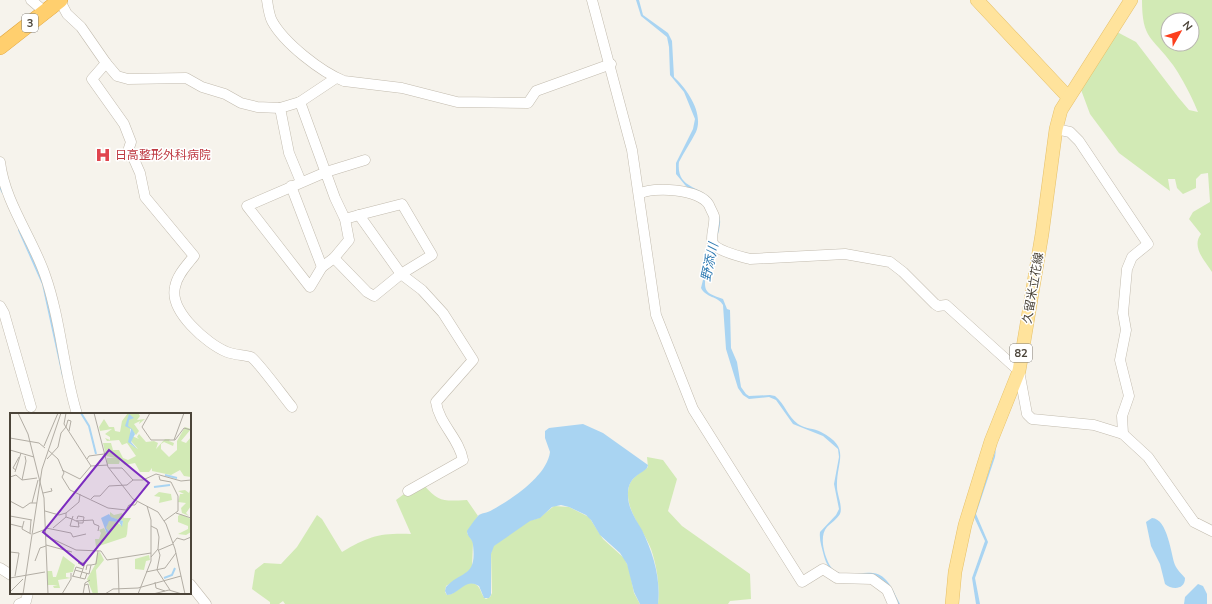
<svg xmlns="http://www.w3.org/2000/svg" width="1212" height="604" viewBox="0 0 1212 604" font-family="Mulish,'Noto Sans JP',sans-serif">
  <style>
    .green { fill: #d2eab5; fill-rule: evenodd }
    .water { fill: #a9d4f2 }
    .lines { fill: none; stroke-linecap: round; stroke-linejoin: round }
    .stream { stroke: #a9d4f2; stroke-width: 2 }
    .minor-casing { stroke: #c2bbae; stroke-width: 11 }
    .major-casing { stroke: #e6c16a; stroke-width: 14 }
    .highway-casing { stroke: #e0a43c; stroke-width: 16 }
    .minor { stroke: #fff; stroke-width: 10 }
    .major { stroke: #ffe39c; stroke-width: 13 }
    .highway { stroke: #ffcf6e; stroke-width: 15 }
    .labels { text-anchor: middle; stroke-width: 3; stroke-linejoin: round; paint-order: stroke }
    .shield { fill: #fff; stroke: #817c74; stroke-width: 1 }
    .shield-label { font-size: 11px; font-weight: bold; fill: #4b4439 }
    .health-label { font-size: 12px; fill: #be3a42; stroke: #fff; text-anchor: start }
    .street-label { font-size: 12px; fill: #4b4439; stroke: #fff }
    .water-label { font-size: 13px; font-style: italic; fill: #2e7ab2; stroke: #fff }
    .inset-river { fill: none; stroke: #a9d4f2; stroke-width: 2 }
    .inset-road { fill: none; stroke: #b2ada4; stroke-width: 1 }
    .view { fill: #7b2cbf; fill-opacity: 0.15; stroke: #7b2cbf; stroke-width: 2 }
    .inset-edge { fill: none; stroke: #4b4439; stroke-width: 2 }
  </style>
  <rect width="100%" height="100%" fill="#f6f3ec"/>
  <g class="green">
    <path d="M1142,0h70v272c-7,-11 -21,-25 -11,-38l-12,-15 4,-7 17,-10 -2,-29 -7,1 -5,5v9l-13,6 -6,-6 -2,-9h-7l2,12 -51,-38 -29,-39 -10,-27 33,-54h6l17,9 42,55 11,13 9,2c-5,-13 -17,-36 -25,-47 -21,-29 -31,-25 -31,-65zM1168,20h24v24h-24z"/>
    <path d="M647,457l16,3 14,19 -9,32 14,15 68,48 1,25 -21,2 -2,3h-70c2,-18 -1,-37 -7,-55 -7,-19 -28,-41 -22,-63 3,-10 12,-13 19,-19z"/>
    <path d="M424,485c15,18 21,16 43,15l11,16 -11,17 6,9 -1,26 -8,7 -18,11 -1,6 2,3c10,-1 15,-13 25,-12 10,2 8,12 14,16l4,-2 2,-4 -1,-40 2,-7 35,-25 11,-3 15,-12 15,1 20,10 14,22 21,19 5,10 5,25 6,11h-355l-2,-3 -4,3h-9v-2l-18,-13 3,-19 9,-7 17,1 16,-17 20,-32 5,4 20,33c27,-16 38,-19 69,-18l-15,-34 12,-9z"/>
  </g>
  <g class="water">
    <path d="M636,0h3l4,15 25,18 4,8 2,36c13,12 30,36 22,55 -5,10 -12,20 -17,30 -3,26 20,24 31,36 3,3 4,9 6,13 2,3 4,6 4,9 2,15 -22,60 -13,71 3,4 11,6 16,8l4,10 3,1 1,38 6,14 4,25 5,7 3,2 21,-1 5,1c10,8 13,21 23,28 7,5 16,4 23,8 31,16 15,29 16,55 0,8 6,19 3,27 -3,5 -9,9 -13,13 -8,9 -3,27 2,37 11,21 41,0 55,14 8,7 11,17 16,26h-3l-18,-26c-20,-10 -46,10 -55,-22 -2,-8 -5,-16 -4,-24l16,-17 3,-6 -5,-25 5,-27 -1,-8 -15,-13 -30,-12 -17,-24 -7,-3 -20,2 -6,-4 -5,-7 -12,-39 -3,-44c-5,-9 -17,-7 -22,-17l17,-69 -33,-34 -9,-11v-11l17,-34 2,-10 -11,-27 -14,-17 -1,-28 -2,-10 -26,-21z"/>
    <path d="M583,424l20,9 45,32c-1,9 -21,8 -20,31 0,12 8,24 14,34 11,23 19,48 16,74h-18l-6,-12 -7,-28 -7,-11 -20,-18 -9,-15 -5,-5 -17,-8 -8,-2 -9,2 -12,11 -10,3 -36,25 -3,8v41l-2,3h-5l-5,-12c-14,-9 -19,8 -32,9l-2,-4 1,-4c15,-17 31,-9 27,-42 0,-6 -6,-8 -6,-14 2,-3 8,-12 11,-15 2,-3 10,-3 14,-6 20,-11 55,-34 58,-58l-5,-14v-7l4,-3z"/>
    <polygon points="996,449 995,457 976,514 988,542 975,578 980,604 976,604 972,578 985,541 974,517"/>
    <path d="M1152,518c16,1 19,37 23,47 2,5 7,9 10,13 0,12 -13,12 -20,6l-5,-20 -9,-18 -5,-24z"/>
    <polygon points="1198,584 1203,586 1207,594 1207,604 1184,604 1185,597"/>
  </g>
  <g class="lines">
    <g class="stream">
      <polyline points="0,187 3,193"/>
      <polyline points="19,230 43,284 63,376"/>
    </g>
    <g class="minor-casing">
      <g id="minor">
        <polyline points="31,0 45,12"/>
        <path d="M267,0c1,7 2,15 5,21 12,22 49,51 72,60l58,7 55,14 71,1 8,-12 75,-27"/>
        <polyline points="592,0 632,150 656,315 693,409 802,582 823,569 837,578 872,579 887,590 893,604"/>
        <path d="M60,1l7,13 14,13 25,36 -14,16 32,45 7,18 -2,6 11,25 5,24 49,59c-7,9 -17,19 -19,31 -6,24 32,57 52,65 8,3 17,3 24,5 6,3 35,43 41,50"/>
        <polyline points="106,63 117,76 128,79 186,78 202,87 225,94 241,103 257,107 280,108 300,102"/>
        <polyline points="336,78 300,102 335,198 345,219 349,240 334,258 322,267 310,287 247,206 326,172 365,160"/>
        <polyline points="280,108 289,153 301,182"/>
        <polyline points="1056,129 1070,132 1079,141 1148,244 1132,257 1127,269 1123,313 1126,330 1120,360 1129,396 1122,416 1123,434"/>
        <path d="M0,162c5,41 32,75 45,113 16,45 18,94 32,139"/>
        <polyline points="291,186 322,267"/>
        <path d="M639,194c14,-8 61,-5 70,11 1,3 4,8 5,11 2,9 -6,24 1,30 9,7 24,10 35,13l95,-5 45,8 13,10 32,32 3,2 8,-1 73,66 8,43 5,5 62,6 29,9 25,23 46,65 18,9"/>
        <path d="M345,219l14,-4 42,59 21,16 21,23 30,47 -37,42c3,22 23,36 27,58l-55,31"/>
        <polyline points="334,258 367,292 374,296 401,274 432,255 402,204 359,215"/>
        <polyline points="0,306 4,313 31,407"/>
        <polyline points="0,568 11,575"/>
        <polyline points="190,584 206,604"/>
        <polyline points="19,604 26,601 28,593"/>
      </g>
    </g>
    <g class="major-casing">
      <g id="major">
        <polyline points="977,0 1068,97"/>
        <polyline points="952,604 955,572 965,525 991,441 1019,371 1042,234 1056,129 1061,110 1131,0"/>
      </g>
    </g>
    <g class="highway-casing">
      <polyline id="highway" points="0,47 60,0"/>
    </g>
    <use href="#minor" class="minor"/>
    <use href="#major" class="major"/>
    <use href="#highway" class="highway"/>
  </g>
  <defs>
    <g id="hospital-bare" transform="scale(1.2)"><path d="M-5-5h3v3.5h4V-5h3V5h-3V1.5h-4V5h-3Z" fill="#e0444e" stroke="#fff" stroke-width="2.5" paint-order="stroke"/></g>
  </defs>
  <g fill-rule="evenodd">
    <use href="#hospital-bare" x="103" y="155"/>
  </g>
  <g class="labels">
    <g class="shield">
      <rect x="22" y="14" width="16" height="18" rx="3"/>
      <rect x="1010" y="344" width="22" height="18" rx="3"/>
    </g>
    <g class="shield-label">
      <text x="30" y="27">3</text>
      <text x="1021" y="357">82</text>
    </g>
    <g class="health-label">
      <text x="115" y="159">日高整形外科病院</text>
    </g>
    <g class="street-label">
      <text transform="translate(1033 288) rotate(-80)" y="4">久留米立花線</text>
    </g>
    <g class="water-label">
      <text transform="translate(709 262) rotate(-78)" y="5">野添川</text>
    </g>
  </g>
  <g transform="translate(10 413)">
    <rect width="181" height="181" fill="#f6f3ec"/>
    <path d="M118,0h10l2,3 -3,4 8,-1 -6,5 1,-3 -6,3 5,7 -3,4 -6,-7v16l8,5 -7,-8 1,-5 7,3 -2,-2 2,-3 7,8 8,-1 4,2 -2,6 9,-10h5l-1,2 5,2 -1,3 -9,-4 -3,2v5l8,8 8,-7v-9l8,-14 6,2 -10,12 5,2 5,-6v40l-7,-1 -4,-6 -9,5 -19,-4v-3l-3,4h-9l-5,-9 -10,2 -5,-5 -1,4h-12v-6h8l-9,-2 -3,-13h8l2,7h6l4,8 5,2 8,-4 -9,-13 -5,2 -3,-5 -12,1 -2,-3 5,2v-3l-5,-3 7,-5 -12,2 -1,-4 5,-8 5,8h5l1,4 5,1 2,-11zM181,74v19l-5,7 3,3 -7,-3 -1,-5 5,-5 -8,-1 2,-8h4l-6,-3 7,-1 4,3zM149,79l12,2 1,6 -13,3 1,-6 -6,-1zM100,99l4,3 8,-2 2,5h7l-3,5 -1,11 -1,3 -30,10 -1,-8h4l2,-6 -2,-3 5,-2 3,6 3,-2 -4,-4 2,-7 6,-1 8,6 1,-5 -13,-4zM171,101l10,5v13l-5,3 -8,-1 10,-5v-3l-10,-4v-6zM90,139l4,8 -8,10 2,24h-5l-6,-15 8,-14 2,-12zM139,142l1,5 -4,1 -2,9 -9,-1v-10zM53,143l12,9 -1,3 -1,4 -7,1v4l5,1 -13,2 2,8h-6l-1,-2 5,-1h-11v-14h5l1,6h3z" fill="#d2eab5"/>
    <path d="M119,1l5,4 -5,2 -1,6 4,3 3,5 -4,8 6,7 -9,-7 3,-13 -6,-3zM99,101l2,3 12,4 -1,6 -3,-5 -10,-1 -3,7 4,4 -3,2 -6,-16z" fill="#a9d4f2"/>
    <path class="inset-river" d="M71,0l8,13 7,28M155,62l12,3M144,74l16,-2M154,165l8,-3 3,-7"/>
    <path class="inset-road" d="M8,0l10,21 16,64 4,96M56,0l-2,11 27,42 17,-1M84,0l14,54 25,32 25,13 8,12 9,25 10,45M140,0l-8,14 9,13h24l9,-12 7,2M56,14l2,-7 3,1 -2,10M0,25l29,5 6,5M164,27l10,-27M34,33l14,-33M0,37l24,7M38,37l10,9 6,14 -2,4 8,13 38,18 18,2 3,-5h6l2,-3M37,46l11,-12 3,-14 5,-6M77,46l2,-3 15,-2M99,55h13l11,12M6,57l-3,-2 6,-11M52,57l18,9 11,-13M5,59l6,-19M149,63l1,4 11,2 7,14v15l-14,10M0,64l6,-2 6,5M12,67l4,-19 -1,-5M12,67l15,-2M33,80l9,-2 -1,-3M81,86l3,-3h6l9,-10 18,-1 6,-5h10l13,-6 25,7 10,-1M0,88l13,7 7,-5h7M22,90l6,-23M35,98l14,4 7,-2 13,-11 1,-8M56,100v4l6,2 4,2h2l1,6 -9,-1 2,-7 1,-3M166,100l15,5M0,103l22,4M67,106l1,-3 6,1 -1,6h-5M14,108l-2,8 9,5M66,108l17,-1 1,4 5,2 -1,5M0,111l12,3M141,113l6,3 2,8 -1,12 -7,8M36,115l25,5 2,4 13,-3M43,115l13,-11M20,120l1,-13M23,121l13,-5M36,123l30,14 25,1 6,9 44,-7M163,130l4,-5 7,2 7,-3M36,132l26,7M148,136l2,6 -3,15 13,20M149,137l14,-6M0,139l9,1 -4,23M108,145l1,36M25,148l5,-13 6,-2M81,152l5,-1 2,-13M65,157l14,4 2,-9h-4l-1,5M136,159l19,-4 11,-15M62,163l13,3 2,-6M63,163l3,-9 7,2M0,165l35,-6M70,165l5,-15h-7l6,3M145,169l1,6 9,3M75,172l3,-1 2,10M0,179l13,-13M13,181l19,-125 19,-56M52,181l9,-15v-6M73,181l2,-11 5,-3M95,181l8,-5 25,-1 43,-12M128,181l13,-33v-41l-4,-14M143,181l16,-4 13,4"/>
    <path class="view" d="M99,37l40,33 -66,82 -40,-33z"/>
    <rect width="181" height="181" class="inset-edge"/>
  </g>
  <g transform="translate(1180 32) rotate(51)"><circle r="19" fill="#ffffff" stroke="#b7b4b0"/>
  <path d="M0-3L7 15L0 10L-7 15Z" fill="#fc3f1d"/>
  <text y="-6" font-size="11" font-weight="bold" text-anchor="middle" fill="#4b4439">N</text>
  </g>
</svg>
